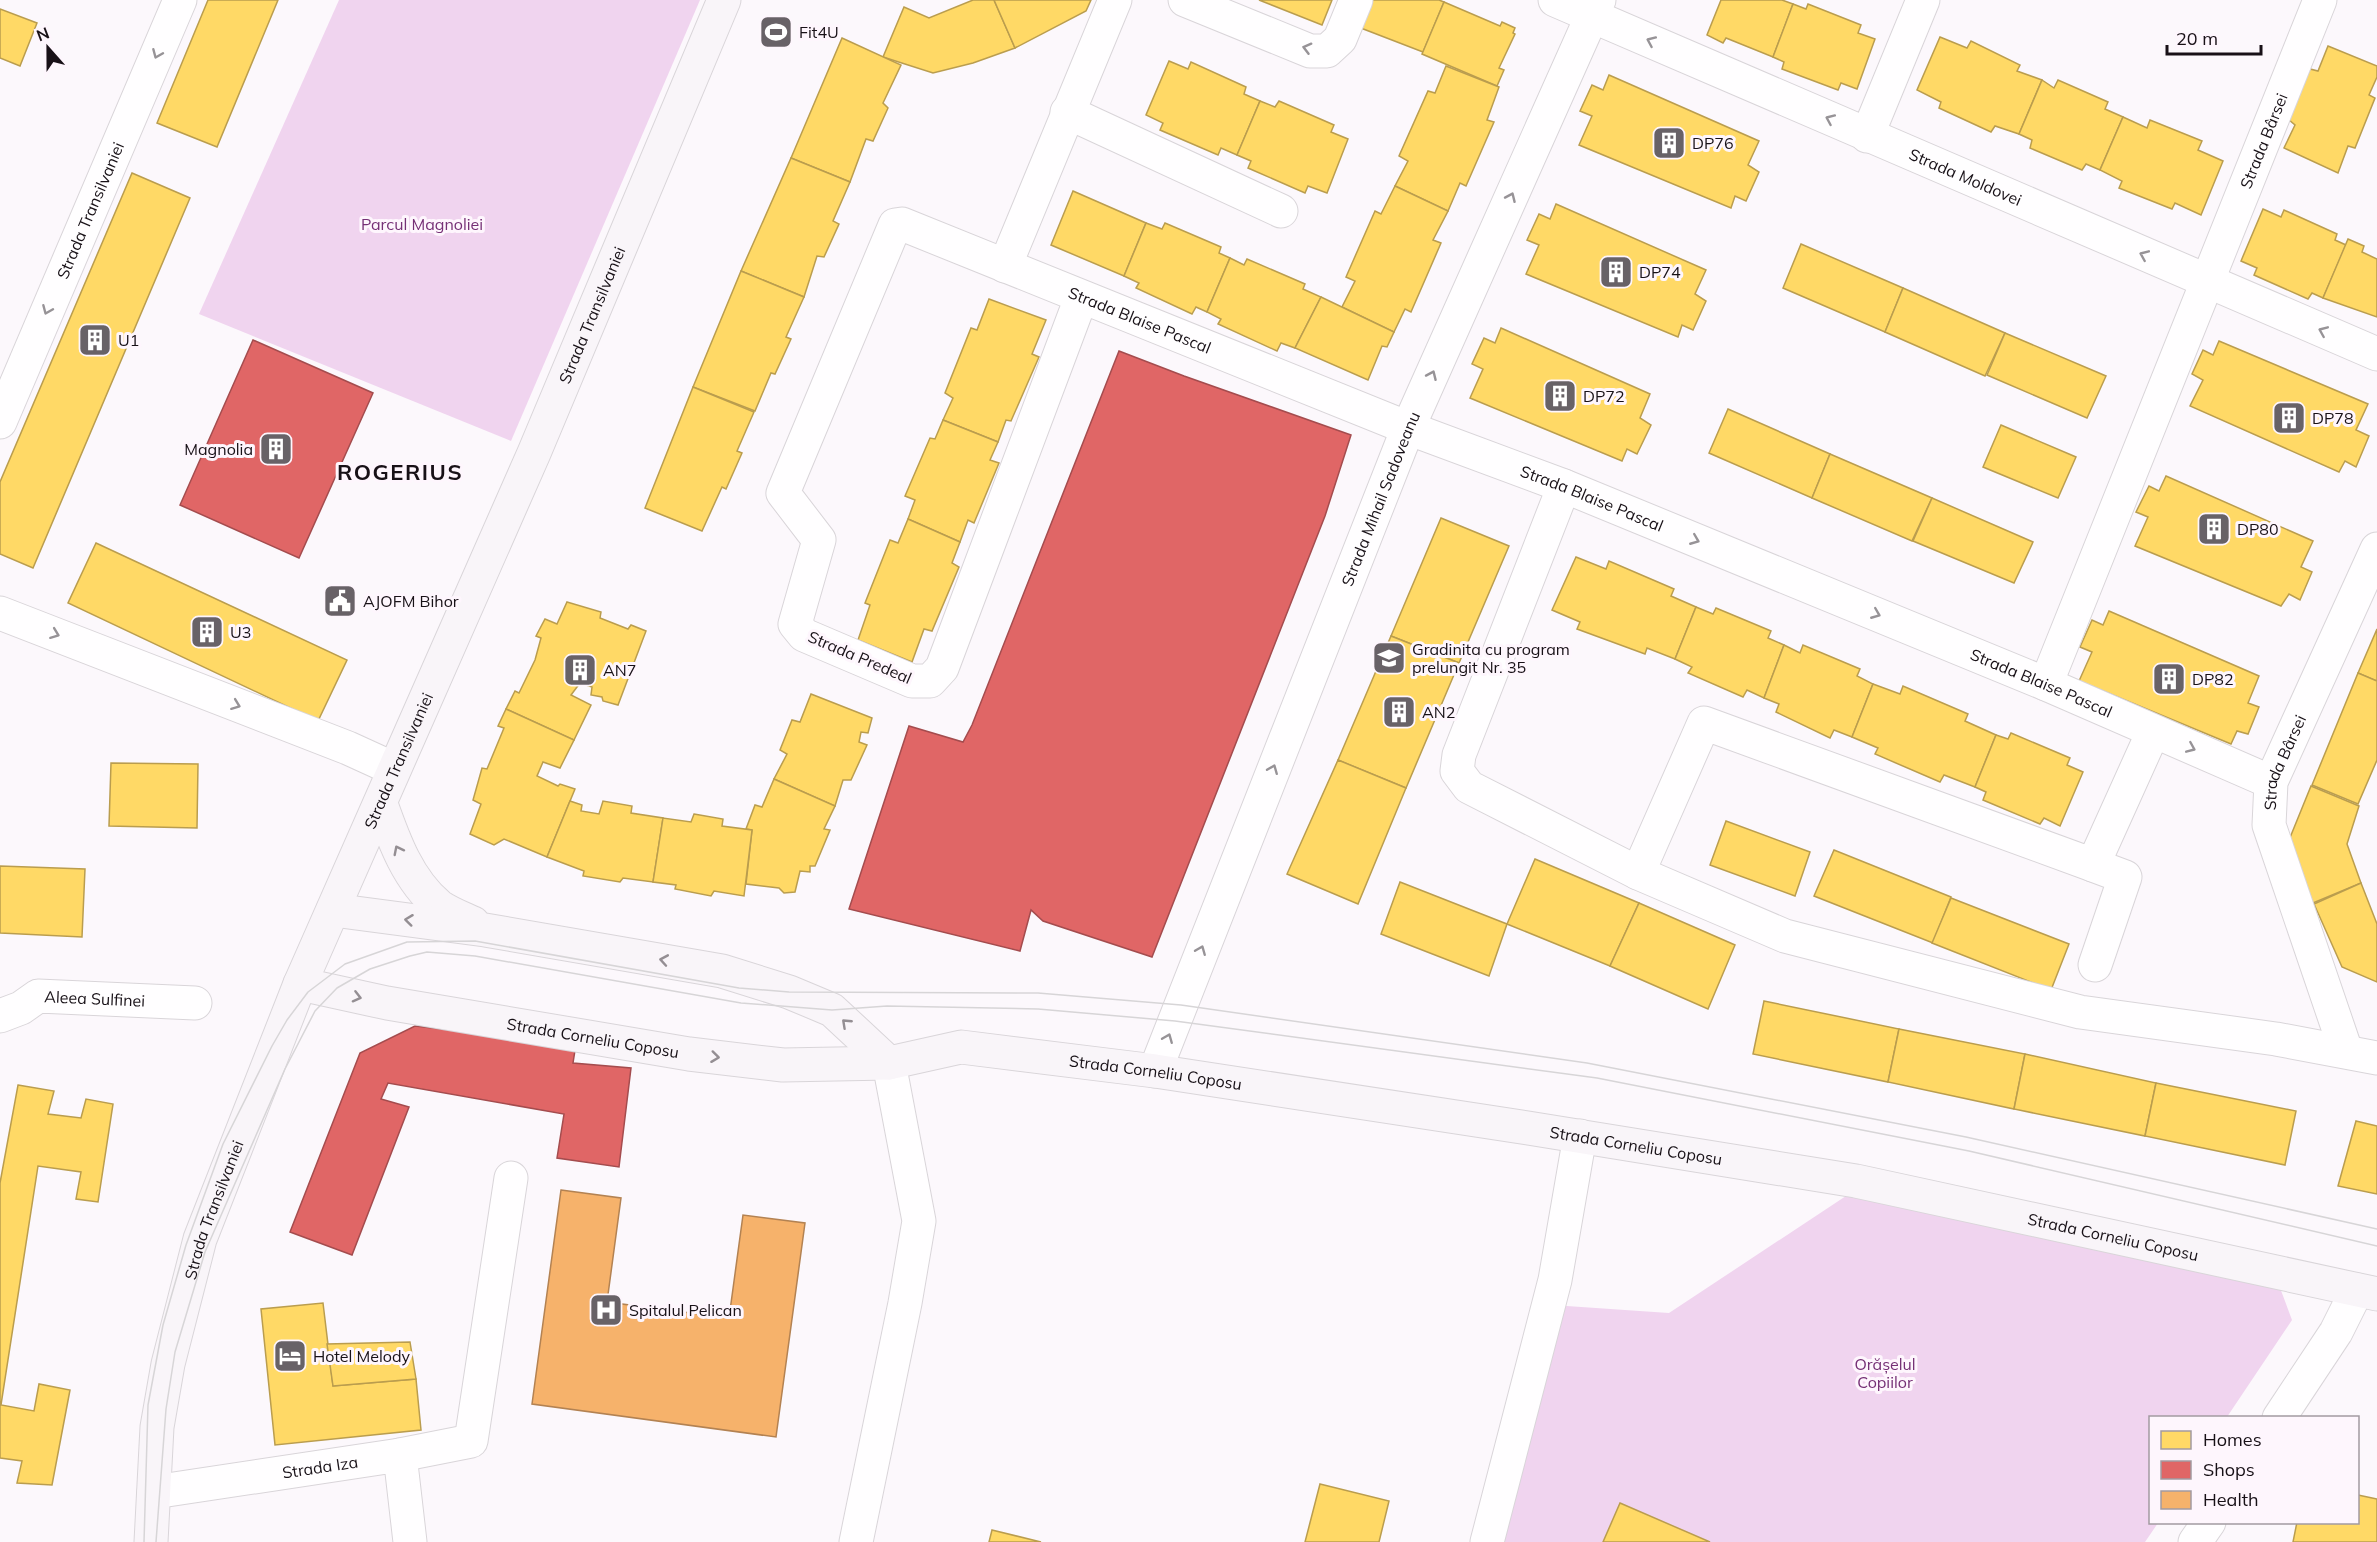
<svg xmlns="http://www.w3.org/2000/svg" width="2377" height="1542" viewBox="0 0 2377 1542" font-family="Mulish,sans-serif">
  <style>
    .green { fill: #f0d4ef }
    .homes { fill: #ffd966; stroke: #ba9d4e; stroke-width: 1.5 }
    .shops { fill: #e06666; stroke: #a44c4e; stroke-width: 1.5 }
    .health { fill: #f6b26b; stroke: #b38252; stroke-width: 1.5 }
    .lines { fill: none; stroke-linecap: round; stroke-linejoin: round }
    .minor-casing { stroke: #d9d5d9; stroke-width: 35 }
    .secondary-casing { stroke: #d9d5d9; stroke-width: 35 }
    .minor { stroke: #fffeff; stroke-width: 33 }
    .secondary { stroke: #f9f5f9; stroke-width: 33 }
    .tram { stroke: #d7d5d7; stroke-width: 1.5 }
    .oneway { stroke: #979397 }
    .oneway2 { stroke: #948e93 }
    .labels { text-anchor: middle; stroke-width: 6; stroke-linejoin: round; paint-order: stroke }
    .poi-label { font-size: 16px; fill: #181117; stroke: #fef6fd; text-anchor: start }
    .street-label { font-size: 16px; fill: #181117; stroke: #fef6fd }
    .park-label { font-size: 16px; fill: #752f75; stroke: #fef6fd }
    .district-label { font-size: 22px; font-weight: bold; letter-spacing: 1.5px; fill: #181117; stroke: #fef6fd }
  </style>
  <rect width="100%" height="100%" fill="#fcf8fc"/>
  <g class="green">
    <polygon points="339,0 700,0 511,441 199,314"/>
    <polygon points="1849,1194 2276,1277 2292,1320 2227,1417 2150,1418 2150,1522 2158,1523 2145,1542 1492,1542 1552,1305 1669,1313"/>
  </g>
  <g class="homes">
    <polygon points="208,0 278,0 217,147 157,123"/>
    <polygon points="973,0 994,0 1015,48 973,63 933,73 883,57 904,7 929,18"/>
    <polygon points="994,0 1091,0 1086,11 1015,48"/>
    <polygon points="1259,0 1332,0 1322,25"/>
    <polygon points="1364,0 1439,0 1444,2 1423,52 1353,25"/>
    <polygon points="1721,0 1782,0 1793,4 1773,57 1726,38 1723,43 1707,35"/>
    <polygon points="1444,2 1500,26 1502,22 1515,28 1513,33 1515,34 1499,68 1504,70 1497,86 1422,54"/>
    <polygon points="1793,4 1806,9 1808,4 1861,25 1858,33 1875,39 1857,89 1841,83 1838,90 1782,69 1784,62 1773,57"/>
    <polygon points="0,9 37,23 20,66 0,58"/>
    <polygon points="1940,37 1967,48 1971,41 2020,65 2017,71 2042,80 2019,134 1995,126 1991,132 1939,108 1941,102 1917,90"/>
    <polygon points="842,38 901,65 883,103 888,108 873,141 866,139 850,182 791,158"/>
    <polygon points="2328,46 2377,66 2377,77 2369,95 2375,98 2355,148 2348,146 2338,173 2284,148 2295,125 2288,119 2310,69 2318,71"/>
    <polygon points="1169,61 1188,69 1191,62 1246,87 1244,94 1260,101 1237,155 1221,148 1218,155 1160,130 1163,123 1146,115"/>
    <polygon points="1446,66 1499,87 1487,120 1494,122 1466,186 1460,183 1448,211 1395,186 1408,161 1399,156 1428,91 1435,93"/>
    <polygon points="1609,75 1759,141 1748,165 1759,172 1746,201 1735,196 1731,208 1579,145 1592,116 1580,111 1592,85 1603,90"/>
    <polygon points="2042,80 2054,88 2058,80 2108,102 2105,109 2123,117 2100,170 2086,164 2082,170 2030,148 2032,140 2019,134"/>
    <polygon points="1260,101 1275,107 1279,101 1334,125 1331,132 1348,139 1327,193 1308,186 1305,193 1248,168 1251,161 1237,155"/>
    <polygon points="2123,117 2147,128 2150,120 2202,141 2198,150 2223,161 2201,215 2175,203 2172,209 2119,188 2122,181 2100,170"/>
    <polygon points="791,158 850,182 833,221 839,224 824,257 817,256 804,297 741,271"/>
    <polygon points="132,173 190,198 33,568 0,554 0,482"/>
    <polygon points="1395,186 1448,211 1433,240 1441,243 1411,312 1405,309 1394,332 1342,307 1355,281 1346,277 1375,211 1381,214"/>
    <polygon points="1073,191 1146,223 1124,276 1051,245"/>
    <polygon points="1556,204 1706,270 1695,294 1706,301 1693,330 1682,325 1678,337 1526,274 1539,245 1527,240 1539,214 1550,219"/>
    <polygon points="2263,209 2281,217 2284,210 2337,234 2335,240 2346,245 2323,298 2312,293 2308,299 2254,275 2257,268 2241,261"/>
    <polygon points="1146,223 1162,229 1165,223 1221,247 1219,253 1230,258 1207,312 1196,307 1192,314 1136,288 1139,283 1124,276"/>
    <polygon points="2348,239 2364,246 2362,252 2377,259 2377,317 2323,298"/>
    <polygon points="1801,244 1903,288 1885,332 1783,288"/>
    <polygon points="1230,258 1244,265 1247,259 1305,284 1303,289 1321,297 1295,348 1281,343 1277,351 1218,324 1221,319 1207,312"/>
    <polygon points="741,271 804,297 786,337 791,339 775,374 771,373 755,411 693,387"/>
    <polygon points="1903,288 2005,333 1985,376 1885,332"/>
    <polygon points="1321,297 1394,332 1387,347 1382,346 1368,380 1295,348"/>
    <polygon points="989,299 1046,320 1032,354 1039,357 1011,421 1006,420 998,442 943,420 953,398 945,393 971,328 977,330"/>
    <polygon points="1501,328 1650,394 1640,418 1651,425 1637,454 1627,449 1622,461 1470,398 1483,369 1472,364 1484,338 1495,343"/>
    <polygon points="2005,333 2106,376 2087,418 1987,375"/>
    <polygon points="2219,341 2368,404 2356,430 2369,436 2356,467 2345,461 2339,472 2190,406 2203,380 2192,374 2203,350 2213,355"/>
    <polygon points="693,387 754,412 737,451 742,453 726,489 722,487 702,531 645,508"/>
    <polygon points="1728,409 1830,454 1812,498 1709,453"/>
    <polygon points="943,420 998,442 990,460 999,463 974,523 968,520 960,542 908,519 915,500 905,496 930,438 935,439"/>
    <polygon points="2001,425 2076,457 2058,498 1983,467"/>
    <polygon points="1830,454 1932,498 1912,541 1812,498"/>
    <polygon points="2166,476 2313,541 2301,567 2312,572 2300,600 2289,594 2281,606 2135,546 2148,517 2136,512 2149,486 2159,491"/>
    <polygon points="1932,498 2033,542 2014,583 1913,541"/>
    <polygon points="1441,518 1509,546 1459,663 1391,636"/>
    <polygon points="908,519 960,542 952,563 959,567 932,631 924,629 912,662 858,640 870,605 865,603 890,540 898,543"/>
    <polygon points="96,543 347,660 318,721 68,603"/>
    <polygon points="1576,557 1606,569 1609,561 1674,589 1671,596 1696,607 1675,659 1647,648 1645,654 1577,629 1580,622 1552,610"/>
    <polygon points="567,602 601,612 600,618 628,629 631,625 646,631 618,705 603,701 602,697 591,695 592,687 580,683 571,695 591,705 574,740 506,709 515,691 519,693 535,660 541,638 536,636 545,619 557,624"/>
    <polygon points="1696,607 1713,614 1716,608 1771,631 1768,638 1784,645 1764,698 1747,690 1743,697 1688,673 1692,667 1675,659"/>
    <polygon points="2109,611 2259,676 2248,703 2259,707 2248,734 2237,731 2231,744 2079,681 2092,652 2080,647 2092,620 2103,625"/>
    <polygon points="2377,629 2377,681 2358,673"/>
    <polygon points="1391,636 1459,663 1406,788 1338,760"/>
    <polygon points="1784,645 1800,653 1803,645 1860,669 1857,676 1873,684 1852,737 1834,730 1830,738 1776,712 1779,704 1764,698"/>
    <polygon points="2358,673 2377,681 2377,760 2358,804 2312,785"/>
    <polygon points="1873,684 1900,694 1903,686 1968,714 1965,721 1996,735 1975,787 1944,775 1940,782 1875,754 1878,748 1852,737"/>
    <polygon points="811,694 872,718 868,733 861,732 859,742 867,745 851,780 843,780 835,806 774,779 787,754 780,750 792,720 800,722"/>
    <polygon points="506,709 574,740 560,768 543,762 537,776 558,786 560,784 575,789 547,857 504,839 494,845 470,834 481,804 473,800 482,768 487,769 504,728 498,726"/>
    <polygon points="2011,733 2070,758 2067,765 2083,772 2060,826 2044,818 2040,824 1983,800 1986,792 1975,787 1996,735 2008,739"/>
    <polygon points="1338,760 1406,788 1358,904 1287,874"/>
    <polygon points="111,763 198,764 197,828 109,826"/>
    <polygon points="774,779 835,806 824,829 830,830 815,866 810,866 810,872 800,871 795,892 784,893 779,888 746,884 752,830 746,829 755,805 762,807"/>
    <polygon points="2311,786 2359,806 2347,844 2361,883 2313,903 2287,845"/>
    <polygon points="570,801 582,805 581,811 599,814 603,801 632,806 631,813 663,818 653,882 623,878 620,882 583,876 584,871 547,857"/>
    <polygon points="694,814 723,819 722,826 752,830 744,896 714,891 711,896 675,889 676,885 653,882 663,818 691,822"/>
    <polygon points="1726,821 1810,852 1795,896 1710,865"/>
    <polygon points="1834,850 1951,897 1933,943 1814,896"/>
    <polygon points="1535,859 1639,903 1610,966 1507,924"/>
    <polygon points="0,866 85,869 82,937 0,933"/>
    <polygon points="1400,882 1507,924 1489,976 1381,934"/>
    <polygon points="2361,883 2377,924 2377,982 2342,967 2314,904"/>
    <polygon points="1951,898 2069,944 2051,990 1932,943"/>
    <polygon points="1639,903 1735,945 1708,1009 1610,966"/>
    <polygon points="1764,1001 1899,1029 1888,1082 1753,1054"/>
    <polygon points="1899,1029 2025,1054 2014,1109 1888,1082"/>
    <polygon points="2025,1054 2156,1083 2145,1136 2014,1109"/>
    <polygon points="2156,1083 2296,1111 2285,1165 2145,1136"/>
    <polygon points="18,1085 54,1091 48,1114 81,1118 86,1099 113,1104 98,1202 76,1199 81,1172 38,1166 1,1405 34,1411 39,1384 70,1390 52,1485 17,1483 22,1461 0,1458 0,1183"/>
    <polygon points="2356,1121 2377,1126 2377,1194 2338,1186"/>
    <polygon points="323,1303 333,1386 416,1379 421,1430 275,1445 261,1309"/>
    <polygon points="410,1342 416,1379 333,1386 327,1344"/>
    <polygon points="1320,1484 1389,1501 1379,1542 1305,1542"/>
    <polygon points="2358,1495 2377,1499 2377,1542 2293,1542 2297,1522 2358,1522"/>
    <polygon points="1620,1503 1710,1542 1603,1542"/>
    <polygon points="992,1530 1041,1542 989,1542"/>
  </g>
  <g class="shops">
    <polygon points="253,340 373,393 299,558 180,505"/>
    <polygon points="1119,351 1184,376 1351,435 1325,516 1152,957 1043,921 1031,910 1020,951 849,909 909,726 963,742 972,725"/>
    <polygon points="415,1026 576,1044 573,1063 631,1068 619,1167 557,1158 564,1114 388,1083 381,1099 409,1107 352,1255 290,1232 360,1053"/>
  </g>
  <polygon class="health" points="561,1190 621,1198 607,1302 729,1318 743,1215 805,1223 776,1437 532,1404"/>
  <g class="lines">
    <g class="minor-casing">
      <g id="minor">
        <polyline points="1185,0 1310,51 1327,51 1340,39 1356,0"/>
        <path id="s1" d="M1555,0l822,354"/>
        <polyline points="1067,112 1281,211"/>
        <polyline points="1867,136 1923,0"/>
        <polyline points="1005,266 1115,0"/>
        <path id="s2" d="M1081,298l-139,370 -12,13h-18l-108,-46 -9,-11 24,-84 -36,-47 112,-268 7,-1 506,204 156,58 482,198 225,98"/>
        <path id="s3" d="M0,422l180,-422"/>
        <polyline points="1564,486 1459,755 1457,771 1469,787 1638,873 1785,936 2080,1012 2276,1039 2377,1058"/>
        <polyline points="0,613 348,748 394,769"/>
        <path id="s4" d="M2046,684l274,-684"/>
        <polyline points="2093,865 2125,877 2095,965"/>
        <polyline points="1638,873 1704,723 2093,865 2153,732"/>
        <path id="s5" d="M0,1016l21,-8 17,-12 157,7"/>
        <path id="s6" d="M2346,1051l-77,-226 2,-43 106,-233"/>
        <path id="s7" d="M1155,1071l253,-643 191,-428"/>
        <polyline points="2279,1418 2336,1332 2357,1290"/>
        <polyline points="400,1455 471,1441 511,1178"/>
        <path id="s8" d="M154,1492l246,-37 10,87"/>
        <polyline points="856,1542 905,1303 919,1221 889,1063"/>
        <polyline points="1487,1542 1555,1280 1580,1136"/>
        <polyline points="2195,1542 2209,1522"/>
      </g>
    </g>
    <g class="secondary-casing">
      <g id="secondary">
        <path d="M381,804c13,37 27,76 58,102 10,7 23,12 34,17"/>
        <polyline points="333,910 485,930 722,971 789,992 832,1010 889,1063"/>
        <path id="s9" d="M300,984l87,19 302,51 94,11 106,-2 72,-16 194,24 373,57 328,53 521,113"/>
        <path id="s10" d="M151,1542l6,-115 11,-63 32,-125 100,-255 234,-531 190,-453"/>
      </g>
    </g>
    <use href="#minor" class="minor"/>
    <use href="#secondary" class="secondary"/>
    <g class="tram">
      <polyline points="144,1542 148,1405 163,1325 186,1245 223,1144 272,1046 287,1020 308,992 345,964 407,942 475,941 739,988 789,992 1038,993 1181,1005 1587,1063 1966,1137 2377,1229"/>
      <polyline points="156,1542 166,1409 175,1352 205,1252 285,1069 315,1011 337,988 370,969 410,956 427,952 475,956 741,1003 832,1010 887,1006 1038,1009 1175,1021 1597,1078 1969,1151 2377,1246"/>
    </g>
  </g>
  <defs><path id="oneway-chevron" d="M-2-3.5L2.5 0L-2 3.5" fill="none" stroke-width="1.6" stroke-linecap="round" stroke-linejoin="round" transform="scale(1.5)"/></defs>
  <g class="oneway">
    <use href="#oneway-chevron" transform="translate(1651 41) rotate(-156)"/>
    <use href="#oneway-chevron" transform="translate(1307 48) rotate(-165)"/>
    <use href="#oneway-chevron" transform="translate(157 54) rotate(113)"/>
    <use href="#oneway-chevron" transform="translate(1830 119) rotate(-156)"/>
    <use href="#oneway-chevron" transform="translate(1511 197) rotate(-66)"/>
    <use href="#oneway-chevron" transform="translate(2144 255) rotate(-157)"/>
    <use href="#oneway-chevron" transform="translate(47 310) rotate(113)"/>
    <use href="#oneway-chevron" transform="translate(2323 331) rotate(-157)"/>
    <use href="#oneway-chevron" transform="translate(1432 375) rotate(-66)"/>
    <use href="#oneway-chevron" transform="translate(1695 540) rotate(22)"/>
    <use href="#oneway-chevron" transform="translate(1876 614) rotate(22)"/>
    <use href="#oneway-chevron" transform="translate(55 634) rotate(21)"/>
    <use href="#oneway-chevron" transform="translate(236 705) rotate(21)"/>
    <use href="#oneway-chevron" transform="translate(2191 748) rotate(23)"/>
    <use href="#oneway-chevron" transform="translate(1273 769) rotate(-68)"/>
    <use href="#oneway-chevron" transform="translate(1201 950) rotate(-68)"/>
    <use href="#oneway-chevron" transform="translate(1168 1038) rotate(-68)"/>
  </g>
  <g class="oneway2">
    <use href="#oneway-chevron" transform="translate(398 850) rotate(-117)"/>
    <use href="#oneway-chevron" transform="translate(409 920) rotate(-173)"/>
    <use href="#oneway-chevron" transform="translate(664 960) rotate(-170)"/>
    <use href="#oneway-chevron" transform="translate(357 997) rotate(14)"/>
    <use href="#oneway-chevron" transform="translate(846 1023) rotate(-137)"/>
    <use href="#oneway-chevron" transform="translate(715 1057) rotate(7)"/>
  </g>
  <defs>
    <g id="stadium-square" transform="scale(1.725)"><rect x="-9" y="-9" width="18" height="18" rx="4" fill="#686267" stroke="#fef6fd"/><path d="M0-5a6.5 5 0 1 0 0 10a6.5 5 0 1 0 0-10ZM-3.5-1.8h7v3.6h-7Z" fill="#fff"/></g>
    <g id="building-square" transform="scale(1.725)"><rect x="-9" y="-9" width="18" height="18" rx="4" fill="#686267" stroke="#fef6fd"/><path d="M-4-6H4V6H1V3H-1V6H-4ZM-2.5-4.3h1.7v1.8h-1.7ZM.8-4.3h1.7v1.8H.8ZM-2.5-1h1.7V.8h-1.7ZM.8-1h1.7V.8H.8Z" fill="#fff"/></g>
    <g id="civic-square" transform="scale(1.725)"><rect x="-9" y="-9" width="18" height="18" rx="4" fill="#686267" stroke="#fef6fd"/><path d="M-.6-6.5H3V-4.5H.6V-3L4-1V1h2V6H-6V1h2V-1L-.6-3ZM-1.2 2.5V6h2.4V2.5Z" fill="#fff"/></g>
    <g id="school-square" transform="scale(1.725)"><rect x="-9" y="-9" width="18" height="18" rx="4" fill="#686267" stroke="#fef6fd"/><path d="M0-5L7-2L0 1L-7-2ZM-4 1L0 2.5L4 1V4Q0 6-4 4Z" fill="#fff"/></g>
    <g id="hospital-square" transform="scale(1.725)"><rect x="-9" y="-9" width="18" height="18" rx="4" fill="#686267" stroke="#fef6fd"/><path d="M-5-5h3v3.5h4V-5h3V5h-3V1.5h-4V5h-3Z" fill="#fff"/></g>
    <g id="hotel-square" transform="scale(1.725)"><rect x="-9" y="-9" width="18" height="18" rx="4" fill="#686267" stroke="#fef6fd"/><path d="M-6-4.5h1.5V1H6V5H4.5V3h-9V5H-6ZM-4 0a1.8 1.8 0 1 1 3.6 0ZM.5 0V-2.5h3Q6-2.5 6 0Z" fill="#fff"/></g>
  </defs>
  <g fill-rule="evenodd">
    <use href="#stadium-square" x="776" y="32"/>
    <use href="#building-square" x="1669" y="143"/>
    <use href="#building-square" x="1616" y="272"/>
    <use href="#building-square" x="95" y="340"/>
    <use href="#building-square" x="1560" y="396"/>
    <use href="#building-square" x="2289" y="418"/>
    <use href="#building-square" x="276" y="449"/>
    <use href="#building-square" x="2214" y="529"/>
    <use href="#civic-square" x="340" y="601"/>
    <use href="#building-square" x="207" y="632"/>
    <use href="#school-square" x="1389" y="658"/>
    <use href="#building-square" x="580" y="670"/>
    <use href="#building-square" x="2169" y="679"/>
    <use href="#building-square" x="1399" y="712"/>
    <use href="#hospital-square" x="606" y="1310"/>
    <use href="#hotel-square" x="290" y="1356"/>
  </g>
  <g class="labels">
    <g class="poi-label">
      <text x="799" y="38">Fit4U</text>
      <text x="1692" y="149">DP76</text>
      <text x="1639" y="278">DP74</text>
      <text x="118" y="346">U1</text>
      <text x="1583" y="402">DP72</text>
      <text x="2312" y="424">DP78</text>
      <text x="253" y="455" text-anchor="end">Magnolia</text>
      <text x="2237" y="535">DP80</text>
      <text x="363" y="607">AJOFM Bihor</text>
      <text x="230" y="638">U3</text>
      <text x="1412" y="655">Gradinita cu program<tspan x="1412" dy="18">prelungit Nr. 35</tspan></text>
      <text x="603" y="676">AN7</text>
      <text x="2192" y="685">DP82</text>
      <text x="1422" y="718">AN2</text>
      <text x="629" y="1316">Spitalul Pelican</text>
      <text x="313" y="1362">Hotel Melody</text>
    </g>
    <g class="street-label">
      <text dy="6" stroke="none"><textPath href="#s4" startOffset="585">Strada Bârsei</textPath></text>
      <text dy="6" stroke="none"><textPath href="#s1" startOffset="447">Strada Moldovei</textPath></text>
      <text dy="6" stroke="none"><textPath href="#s3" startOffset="230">Strada Transilvaniei</textPath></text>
      <text dy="6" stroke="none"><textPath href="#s10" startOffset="1312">Strada Transilvaniei</textPath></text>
      <text dy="6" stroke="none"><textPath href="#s2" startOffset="1263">Strada Blaise Pascal</textPath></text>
      <text dy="6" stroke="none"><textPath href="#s7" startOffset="615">Strada Mihail Sadoveanu</textPath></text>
      <text dy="6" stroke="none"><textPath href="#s2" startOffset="1749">Strada Blaise Pascal</textPath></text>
      <text transform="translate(860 657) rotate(23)" y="6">Strada Predeal</text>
      <text dy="6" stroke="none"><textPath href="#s2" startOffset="2235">Strada Blaise Pascal</textPath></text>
      <text dy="6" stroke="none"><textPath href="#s10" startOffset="826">Strada Transilvaniei</textPath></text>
      <text dy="6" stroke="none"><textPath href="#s6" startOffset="304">Strada Bârsei</textPath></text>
      <text dy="6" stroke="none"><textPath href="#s5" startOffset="100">Aleea Sulfinei</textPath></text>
      <text dy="6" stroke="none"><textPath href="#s9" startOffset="298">Strada Corneliu Coposu</textPath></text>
      <text dy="6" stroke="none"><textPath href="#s9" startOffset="866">Strada Corneliu Coposu</textPath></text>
      <text dy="6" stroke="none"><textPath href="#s9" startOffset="1352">Strada Corneliu Coposu</textPath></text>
      <text dy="6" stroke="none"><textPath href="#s10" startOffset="340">Strada Transilvaniei</textPath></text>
      <text dy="6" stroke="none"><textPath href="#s9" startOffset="1838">Strada Corneliu Coposu</textPath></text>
      <text dy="6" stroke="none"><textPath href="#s8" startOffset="168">Strada Iza</textPath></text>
    </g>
    <g class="park-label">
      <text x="422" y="230">Parcul Magnoliei</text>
      <text x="1885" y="1370">Orășelul<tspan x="1885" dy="18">Copiilor</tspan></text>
    </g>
    <g class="district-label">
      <text x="400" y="480">ROGERIUS</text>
    </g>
  </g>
  <rect x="2149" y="1416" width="210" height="108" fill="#fef6fd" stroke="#a29aa1" stroke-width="1.5"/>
  <rect x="2161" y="1431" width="30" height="18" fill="#ffd966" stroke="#a29aa1" stroke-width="1.5"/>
  <text x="2203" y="1446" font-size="18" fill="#181117">Homes</text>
  <rect x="2161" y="1461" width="30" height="18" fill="#e06666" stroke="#a29aa1" stroke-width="1.5"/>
  <text x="2203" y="1476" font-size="18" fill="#181117">Shops</text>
  <rect x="2161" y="1491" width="30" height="18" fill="#f6b26b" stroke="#a29aa1" stroke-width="1.5"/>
  <text x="2203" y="1506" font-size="18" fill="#181117">Health</text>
  <g transform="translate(48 48) rotate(339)" stroke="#fef6fd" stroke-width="4.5" paint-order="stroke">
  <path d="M0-4.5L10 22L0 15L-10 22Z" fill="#181117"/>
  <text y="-9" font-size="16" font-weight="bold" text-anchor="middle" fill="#181117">N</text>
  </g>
  <path d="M2167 45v9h94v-9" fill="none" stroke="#181117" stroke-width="3"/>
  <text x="2176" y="45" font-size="18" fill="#181117" stroke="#fef6fd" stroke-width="4.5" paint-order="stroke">20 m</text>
</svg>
